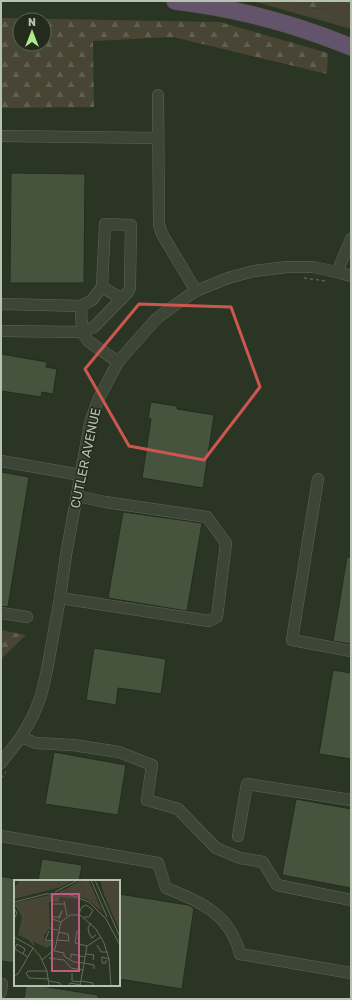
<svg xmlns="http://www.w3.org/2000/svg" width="352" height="1000" viewBox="0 0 352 1000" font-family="Rubik,sans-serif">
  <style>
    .green { fill: #484534 }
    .forest { fill: url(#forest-firs); fill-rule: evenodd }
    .building { fill: #46533d; stroke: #242d1e }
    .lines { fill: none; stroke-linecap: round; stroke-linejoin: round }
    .minor-casing { stroke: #5d6757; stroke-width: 12 }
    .highway-casing { stroke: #475141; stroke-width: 18 }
    .path { stroke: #5e6250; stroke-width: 1.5; stroke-dasharray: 3 3; stroke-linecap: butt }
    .minor { stroke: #3d4636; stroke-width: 11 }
    .highway { stroke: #63546b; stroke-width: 17 }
    .marked { fill: none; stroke: #cd5651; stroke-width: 3; stroke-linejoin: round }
    .labels { text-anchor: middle; stroke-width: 3; stroke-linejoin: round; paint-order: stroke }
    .street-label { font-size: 13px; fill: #b7c3b1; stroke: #222b1c }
    .inset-river { fill: none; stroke: #3d5030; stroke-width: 2 }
    .inset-road { fill: none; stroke: #636e5c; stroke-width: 1 }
    .view { fill: #be5c7d; fill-opacity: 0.15; stroke: #be5c7d; stroke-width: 2 }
    .inset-edge { fill: none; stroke: #b7c3b1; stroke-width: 2 }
  </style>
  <defs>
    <pattern id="forest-firs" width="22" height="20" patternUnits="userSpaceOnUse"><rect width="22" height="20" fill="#484534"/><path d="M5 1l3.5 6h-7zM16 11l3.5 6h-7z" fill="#605e4f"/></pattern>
  </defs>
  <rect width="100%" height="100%" fill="#2b3523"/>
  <polygon class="green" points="252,1 287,1 308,8 329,9 333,1 351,1 351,29"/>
  <g class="forest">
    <polygon points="287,1 333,1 329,9 308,8"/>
    <path d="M1,18l219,4 108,31 -1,21 -154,-37 -80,4 1,66 -93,1zM20,20h24v24h-24z"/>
    <polygon points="1,630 26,635 1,659"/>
  </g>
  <g class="building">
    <polygon points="11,173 85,174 84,283 10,283"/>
    <polygon points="1,354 47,362 46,367 57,369 53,394 42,392 41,397 1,391"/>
    <polygon points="151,402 177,406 177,409 214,415 203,488 142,478 151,419 148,418"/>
    <polygon points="1,472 29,477 8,607 1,606"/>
    <polygon points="123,512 202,523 187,611 108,598"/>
    <polygon points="347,557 351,557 351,644 333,641"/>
    <polygon points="94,648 166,659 161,694 118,688 116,705 86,700"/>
    <polygon points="333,670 351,673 351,759 319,754"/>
    <polygon points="54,752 126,765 118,815 45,804"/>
    <polygon points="296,799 351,809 351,888 282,875"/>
    <polygon points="42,859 82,865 79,881 38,881"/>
    <polygon points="1,876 15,879 15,963 1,961"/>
    <polygon points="119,894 188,905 194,908 182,989 119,979"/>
    <polygon points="26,985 35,985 98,995 98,999 24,999"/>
  </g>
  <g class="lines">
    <g class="minor-casing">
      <g id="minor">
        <polyline points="158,95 159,225 162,234 196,291"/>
        <polyline points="1,136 158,138"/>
        <polyline points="337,272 351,239"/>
        <polyline points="102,287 122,299"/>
        <polyline points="1,304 81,306 92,300 102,287 105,224 131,225 130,284 130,288 128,292 94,327 82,332 81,306"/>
        <polyline points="1,331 82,332 88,341 118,362"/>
        <polyline points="1,461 81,475"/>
        <polyline points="318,479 292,640 351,651"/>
        <polyline points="60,598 209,621 217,617 226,543 207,517 105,502 77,496"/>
        <polyline points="1,613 27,617"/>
        <polyline points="21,737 36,743 73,745 119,752 152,765 147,800 178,809 216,848 240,858 263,862 277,885 351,900"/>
        <polyline points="1,763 21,737 33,716 41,696 47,670 60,598 66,555 90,423 98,400 118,362 156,319 179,302 196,291 228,278 254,271 287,267 313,267 337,272 351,276"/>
        <path d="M1,836l157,27 8,25c35,14 64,26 74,66l111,19"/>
        <polyline points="238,836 247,784 351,800"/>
        <polyline points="1,992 2,984"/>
      </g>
    </g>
    <g class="highway-casing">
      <path id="highway" d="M175,1c60,7 120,23 176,46"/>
    </g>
    <g class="path">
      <polyline points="304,278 326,281"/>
      <polyline points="1,778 6,772"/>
    </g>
    <use href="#minor" class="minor"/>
    <use href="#highway" class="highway"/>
  </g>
  <path class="marked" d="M139,304l92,3 29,80 -56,73 -75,-14 -44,-77z"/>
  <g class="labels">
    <g class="street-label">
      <text transform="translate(85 458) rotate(-78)" y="5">CUTLER AVENUE</text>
    </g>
  </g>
  <g transform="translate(14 880)">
    <rect width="106" height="106" fill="#2b3523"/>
    <path d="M67,0h3l-1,16 14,8 7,9 -17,-14 -29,-7 8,-3 -1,2 13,2z" fill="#484534"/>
    <path d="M6,0h54l-13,7 -47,12v-11zM67,0l-3,14 -13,-3 1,-2zM70,0h5l12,29 -18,-13zM36,15h19l9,4 -18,-2 -1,5h-10l1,26 -6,7v5l10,3 -7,5 -29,-13 4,-18 -8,-14z" fill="#484534"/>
    <path d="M86,0h20v52l-16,-38z" fill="#484534"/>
    <path class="inset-river" d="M1,24l10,13 -3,12 12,16"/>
    <path class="inset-road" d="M77,0l16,37M81,0l25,57M41,12l23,-12M31,14h23l21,8 17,17 14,26M50,21l3,15M0,22l32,-8M0,28l3,5 -3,6M64,35l4,-8 4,-2 7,5 -4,7h-5M38,37h7l3,-6 -3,8M47,42l-9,-3v-15h12M77,43l-3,5 1,5 3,5 4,-3M38,44l-1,5 7,1M35,51l-4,9 9,1M63,51l-2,12 12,3M0,57l18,10 8,9 7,15 2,15M43,60l12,1 -1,-7 -10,-2M83,65l4,7h6M1,69l13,8M0,70l3,-6 8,5 -2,5M40,71l10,2v3l10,6 10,1M72,74l8,1 -1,5M35,78l15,2 7,8 12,2M57,78v-4l14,3M28,80l13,-11 6,-27 9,-7h10l16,14 8,14 5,16 2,27M92,80v3h-4v-6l7,2M70,83l10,2v4M33,91h-19l-2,2 3,5 20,1M58,93v8l9,1M0,96l4,-2 15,-26M35,101l11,2 1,3M67,101l12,2v3M17,106h18M55,106l1,-3 11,2M66,106l7,-40 14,-9"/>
    <path class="view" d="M38,14h27v77h-27z"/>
    <rect width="106" height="106" class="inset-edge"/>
  </g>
  <rect width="352" height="1000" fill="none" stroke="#b7c3b1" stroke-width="4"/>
  <g transform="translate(32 32)"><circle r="19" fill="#222b1c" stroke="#5e6858"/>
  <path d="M0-3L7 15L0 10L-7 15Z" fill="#b0ea8e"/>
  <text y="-6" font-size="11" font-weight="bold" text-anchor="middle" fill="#b7c3b1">N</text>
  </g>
</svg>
